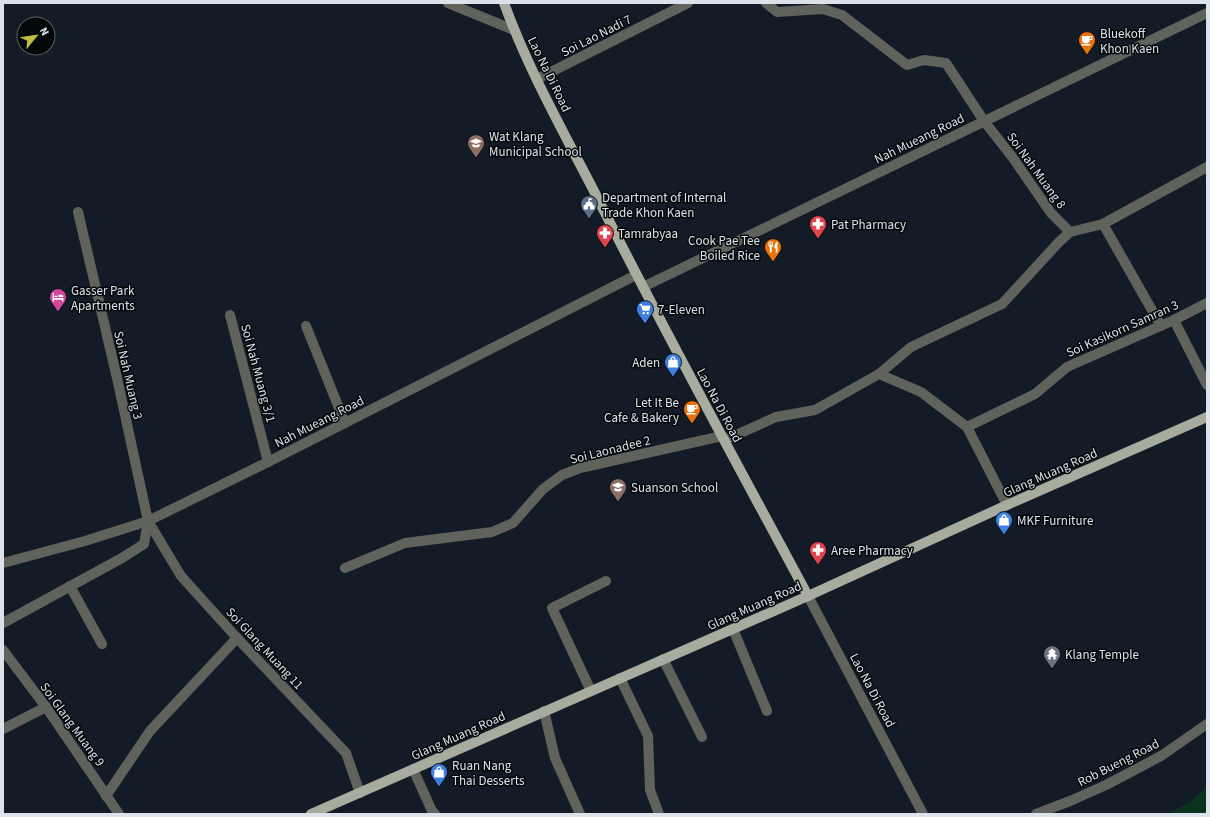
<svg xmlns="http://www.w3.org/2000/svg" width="1210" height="817" viewBox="0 0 1210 817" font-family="'Source Sans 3',sans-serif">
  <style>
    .green { fill: #0a331d }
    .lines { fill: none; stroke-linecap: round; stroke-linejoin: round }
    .minor { stroke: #60635c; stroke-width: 10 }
    .major { stroke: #a7ac9f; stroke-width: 10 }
    .labels { text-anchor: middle; stroke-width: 3; stroke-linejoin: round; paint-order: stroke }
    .poi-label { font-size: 13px; fill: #dbe2e9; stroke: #04070a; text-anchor: start }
    .street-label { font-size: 13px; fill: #dbe2e9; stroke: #04070a }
  </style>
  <rect width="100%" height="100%" fill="#131c26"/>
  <polygon class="green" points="1207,787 1207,814 1168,814 1190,802"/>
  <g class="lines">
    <g class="minor">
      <polyline points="448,3 514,30"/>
      <polyline points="766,3 777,12 823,9 842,15 907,65 924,60 946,63 984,121 1013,158 1051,213 1070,232"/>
      <polyline points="537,79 688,3"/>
      <polyline points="78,212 117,378 148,521 181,576 237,638 346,753 360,793"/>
      <polyline points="1103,224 1161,326"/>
      <polyline points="643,287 1207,13"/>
      <polyline points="230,315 268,462"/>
      <polyline points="1174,320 1207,385"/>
      <polyline points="306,326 345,423"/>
      <polyline points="879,374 921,392 967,427 1007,505"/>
      <polyline points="967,427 1035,394 1067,367 1174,320 1207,303"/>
      <polyline points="725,440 776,417 815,410 879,374 911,347 1002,304 1059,242 1070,232 1103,224 1207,167"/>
      <polyline points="3,563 85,541 148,521 268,462 636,275"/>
      <polyline points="345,568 405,543 492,532 513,523 543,489 562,475 580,468 722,436"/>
      <polyline points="70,586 102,644"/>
      <polyline points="808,596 923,814"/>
      <polyline points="3,623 122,558 144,544 148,521"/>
      <polyline points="733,629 767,711"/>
      <polyline points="3,650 46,707 119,814"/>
      <polyline points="663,659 702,737"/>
      <polyline points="620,678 648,736 650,790 659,814"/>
      <polyline points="591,691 552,608 606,581"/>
      <polyline points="544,711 555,758 580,814"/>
      <polyline points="3,729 46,707"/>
      <polyline points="413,769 432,811 435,814"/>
      <polyline points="106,796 150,731 237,638"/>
      <polyline points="1036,814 1070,801 1106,785 1161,756 1207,724"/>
    </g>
    <g class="major">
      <path d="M504,3c24,66 59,128 91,190 68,136 141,269 213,403"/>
      <polyline points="311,814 808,596 1007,505 1207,417"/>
    </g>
  </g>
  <defs>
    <g id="cafe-pin" transform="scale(0.9)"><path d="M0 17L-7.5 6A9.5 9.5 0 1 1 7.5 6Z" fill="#e8710a" stroke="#04070a"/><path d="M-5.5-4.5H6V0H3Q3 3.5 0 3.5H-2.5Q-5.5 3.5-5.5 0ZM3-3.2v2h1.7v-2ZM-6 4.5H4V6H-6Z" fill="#fff"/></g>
    <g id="school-pin" transform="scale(0.9)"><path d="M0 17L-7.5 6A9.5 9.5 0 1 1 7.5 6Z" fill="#8d6e63" stroke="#04070a"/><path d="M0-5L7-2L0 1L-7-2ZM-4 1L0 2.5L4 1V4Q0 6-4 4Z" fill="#fff"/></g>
    <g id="civic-pin" transform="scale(0.9)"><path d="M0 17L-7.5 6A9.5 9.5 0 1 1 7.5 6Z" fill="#5c6f8a" stroke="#04070a"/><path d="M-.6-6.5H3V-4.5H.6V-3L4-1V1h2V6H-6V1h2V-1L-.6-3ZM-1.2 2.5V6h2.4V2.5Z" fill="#fff"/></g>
    <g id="pharmacy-pin" transform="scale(0.9)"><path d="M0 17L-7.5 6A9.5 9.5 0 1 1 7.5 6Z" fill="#e0444e" stroke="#04070a"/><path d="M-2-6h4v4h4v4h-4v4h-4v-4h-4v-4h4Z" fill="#fff"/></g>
    <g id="restaurant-pin" transform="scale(0.9)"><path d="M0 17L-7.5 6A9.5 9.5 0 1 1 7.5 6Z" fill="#e8710a" stroke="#04070a"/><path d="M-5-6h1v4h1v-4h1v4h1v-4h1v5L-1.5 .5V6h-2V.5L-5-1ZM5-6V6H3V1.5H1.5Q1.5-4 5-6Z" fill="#fff"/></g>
    <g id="hotel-pin" transform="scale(0.9)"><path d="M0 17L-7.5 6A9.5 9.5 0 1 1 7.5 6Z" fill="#d1479c" stroke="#04070a"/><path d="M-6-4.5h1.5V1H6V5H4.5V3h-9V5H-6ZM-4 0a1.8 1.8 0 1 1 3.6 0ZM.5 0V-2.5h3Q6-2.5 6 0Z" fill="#fff"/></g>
    <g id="supermarket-pin" transform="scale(0.9)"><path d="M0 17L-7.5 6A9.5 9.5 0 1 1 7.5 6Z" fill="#3f7fe0" stroke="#04070a"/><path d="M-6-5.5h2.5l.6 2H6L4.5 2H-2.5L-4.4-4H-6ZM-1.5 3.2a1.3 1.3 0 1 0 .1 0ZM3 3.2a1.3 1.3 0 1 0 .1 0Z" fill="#fff"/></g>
    <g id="shop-pin" transform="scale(0.9)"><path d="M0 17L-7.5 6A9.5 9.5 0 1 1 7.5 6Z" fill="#3f7fe0" stroke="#04070a"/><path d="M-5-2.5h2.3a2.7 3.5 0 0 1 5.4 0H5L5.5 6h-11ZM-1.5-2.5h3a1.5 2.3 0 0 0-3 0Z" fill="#fff"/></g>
    <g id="temple-pin" transform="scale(0.9)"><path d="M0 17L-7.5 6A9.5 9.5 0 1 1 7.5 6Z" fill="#6b7280" stroke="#04070a"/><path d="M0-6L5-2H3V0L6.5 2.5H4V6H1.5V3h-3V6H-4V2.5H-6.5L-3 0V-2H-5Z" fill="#fff"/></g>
  </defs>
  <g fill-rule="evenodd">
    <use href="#cafe-pin" x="1087" y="40"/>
    <use href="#school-pin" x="476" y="143"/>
    <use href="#civic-pin" x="589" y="204"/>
    <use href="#pharmacy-pin" x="818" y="224"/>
    <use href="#pharmacy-pin" x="605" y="233"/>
    <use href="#restaurant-pin" x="773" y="247"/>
    <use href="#hotel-pin" x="58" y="297"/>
    <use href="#supermarket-pin" x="645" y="309"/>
    <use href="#shop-pin" x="673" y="362"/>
    <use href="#cafe-pin" x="692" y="409"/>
    <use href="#school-pin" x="618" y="487"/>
    <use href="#shop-pin" x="1004" y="520"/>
    <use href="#pharmacy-pin" x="818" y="550"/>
    <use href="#temple-pin" x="1052" y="654"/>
    <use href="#shop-pin" x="439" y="772"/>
  </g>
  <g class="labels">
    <g class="poi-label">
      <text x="1100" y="38">Bluekoff<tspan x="1100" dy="15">Khon Kaen</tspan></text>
      <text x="489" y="141">Wat Klang<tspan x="489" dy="15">Municipal School</tspan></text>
      <text x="602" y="202">Department of Internal<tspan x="602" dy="15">Trade Khon Kaen</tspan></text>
      <text x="831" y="229">Pat Pharmacy</text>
      <text x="618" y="238">Tamrabyaa</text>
      <text x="760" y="245" text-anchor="end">Cook Pae Tee<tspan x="760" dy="15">Boiled Rice</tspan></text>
      <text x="71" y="295">Gasser Park<tspan x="71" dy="15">Apartments</tspan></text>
      <text x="658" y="314">7-Eleven</text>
      <text x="660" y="367" text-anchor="end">Aden</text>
      <text x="679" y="407" text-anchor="end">Let It Be<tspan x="679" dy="15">Cafe &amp; Bakery</tspan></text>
      <text x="631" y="492">Suanson School</text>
      <text x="1017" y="525">MKF Furniture</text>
      <text x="831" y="555">Aree Pharmacy</text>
      <text x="1065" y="659">Klang Temple</text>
      <text x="452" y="770">Ruan Nang<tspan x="452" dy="15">Thai Desserts</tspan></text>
    </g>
    <g class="street-label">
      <text transform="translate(596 35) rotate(-27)" y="5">Soi Lao Nadi 7</text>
      <text transform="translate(550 74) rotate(64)" y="5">Lao Na Di Road</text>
      <text transform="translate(919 138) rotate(-26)" y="5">Nah Mueang Road</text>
      <text transform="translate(1037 170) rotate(54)" y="5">Soi Nah Muang 8</text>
      <text transform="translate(1122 328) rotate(-24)" y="5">Soi Kasikorn Samran 3</text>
      <text transform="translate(259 373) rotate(75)" y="5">Soi Nah Muang 3/1</text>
      <text transform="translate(129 375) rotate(77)" y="5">Soi Nah Muang 3</text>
      <text transform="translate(720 405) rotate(62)" y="5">Lao Na Di Road</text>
      <text transform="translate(319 421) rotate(-27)" y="5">Nah Mueang Road</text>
      <text transform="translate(610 449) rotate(-14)" y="5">Soi Laonadee 2</text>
      <text transform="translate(1050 472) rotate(-24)" y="5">Glang Muang Road</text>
      <text transform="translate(754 605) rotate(-24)" y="5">Glang Muang Road</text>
      <text transform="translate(265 648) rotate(47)" y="5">Soi Glang Muang 11</text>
      <text transform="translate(873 690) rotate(62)" y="5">Lao Na Di Road</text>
      <text transform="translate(73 724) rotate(54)" y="5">Soi Glang Muang 9</text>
      <text transform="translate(458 735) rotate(-24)" y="5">Glang Muang Road</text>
      <text transform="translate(1118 762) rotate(-27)" y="5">Rob Bueng Road</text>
    </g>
  </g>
  <rect width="1210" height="817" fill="none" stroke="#dbe2e9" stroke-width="8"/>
  <g transform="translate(36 36) rotate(61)"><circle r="19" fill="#04070a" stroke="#5a5f63"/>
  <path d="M0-3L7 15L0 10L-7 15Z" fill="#c3bd3f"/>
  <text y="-6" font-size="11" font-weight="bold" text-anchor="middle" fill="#dbe2e9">N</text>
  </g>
</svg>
